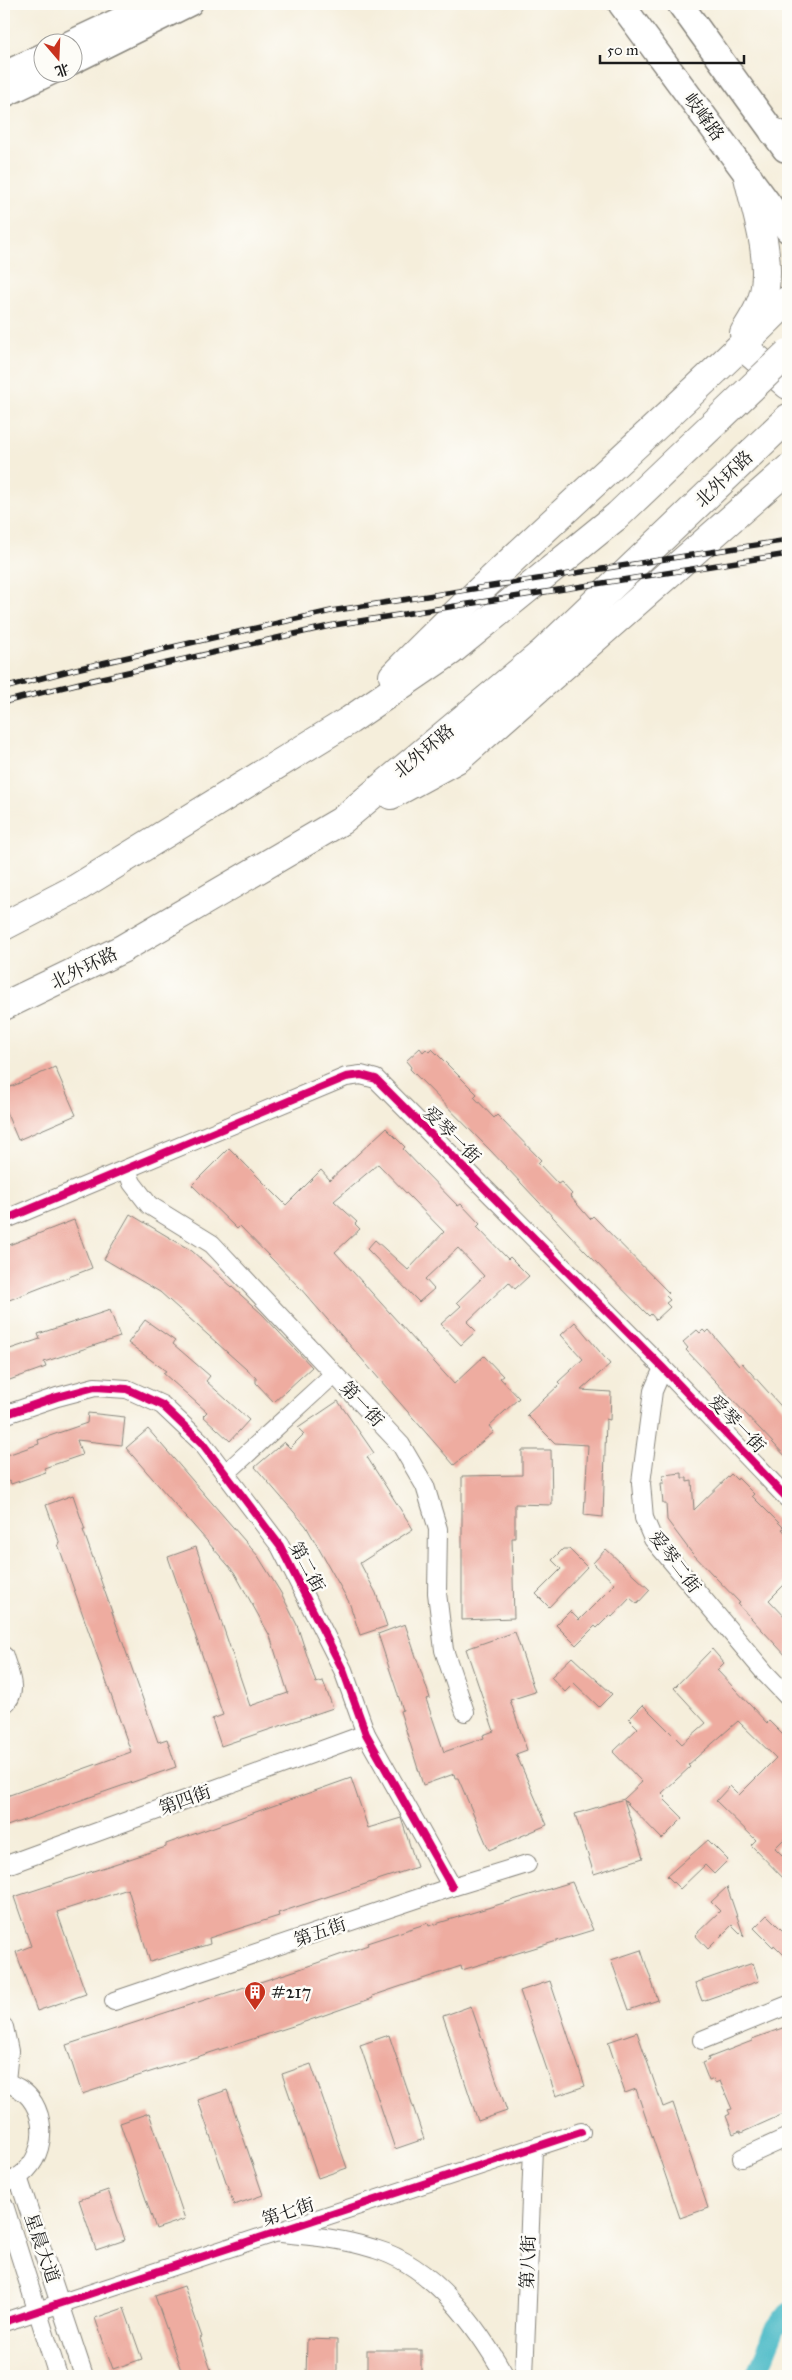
<svg xmlns="http://www.w3.org/2000/svg" width="792" height="2380" viewBox="0 0 792 2380" font-family="'IM FELL Great Primer','Noto Serif SC',serif">
  <style>
    .lines { fill: none; stroke-linecap: round; stroke-linejoin: round }
    .canal { stroke: #4fbcc8; stroke-width: 20 }
    .building { fill: #eeaca0 }
    .minor-casing { stroke: #88857c; stroke-width: 20 }
    .tertiary-casing { stroke: #88857c; stroke-width: 25 }
    .secondary-casing { stroke: #88857c; stroke-width: 28 }
    .trunk-casing { stroke: #88857c; stroke-width: 30 }
    .minor { stroke: #fff; stroke-width: 18 }
    .tertiary { stroke: #fff; stroke-width: 22 }
    .secondary { stroke: #fff; stroke-width: 25 }
    .trunk { stroke: #fff; stroke-width: 28 }
    .rail-casing { stroke: #1c1c1c; stroke-width: 5.5 }
    .rail { stroke: #fdfcf7; stroke-width: 4; stroke-dasharray: 11; stroke-linecap: butt }
    .trunk-bridge-casing { stroke: #88857c; stroke-width: 30; stroke-linecap: butt }
    .trunk-bridge { stroke: #fff; stroke-width: 28 }
    .cycleway-casing { stroke: #fdfcf7; stroke-width: 11 }
    .cycleway { stroke: #d6006c; stroke-width: 8 }
    .labels { text-anchor: middle; stroke-width: 5; stroke-linejoin: round; paint-order: stroke }
    .street-label { font-size: 18px; fill: #1c1c1c; stroke: #fdfcf7 }
    .poi-label { font-size: 18px; fill: #1c1c1c; stroke: #fdfcf7; text-anchor: start }
  </style>
  <rect width="100%" height="100%" fill="#fdfcf7"/>
  <filter id="ink" filterUnits="userSpaceOnUse"><feTurbulence type="fractalNoise" baseFrequency=".02" numOctaves="2"/><feDisplacementMap in="SourceGraphic" scale="10" xChannelSelector="R" yChannelSelector="G"/><feConvolveMatrix kernelMatrix="1 2 1 2 8 2 1 2 1" color-interpolation-filters="sRGB"/></filter>
  <filter id="wash" filterUnits="userSpaceOnUse"><feTurbulence type="fractalNoise" baseFrequency=".0096" numOctaves="4" result="noise"/><feDisplacementMap in="SourceGraphic" scale="20" xChannelSelector="R" yChannelSelector="G"/><feGaussianBlur stdDeviation="1.12" result="paint"/><feColorMatrix in="noise" values="0 0 0 0 0 0 0 0 0 0 0 0 0 0 0 0 0 1.4 0 .05"/><feComposite in="paint" operator="in"/></filter>
  <g filter="url(#wash)">
    <rect width="100%" height="100%" fill="#f5eedb"/>
    <g class="lines">
      <polyline class="canal" points="756,2376 776,2327 788,2312"/>
    </g>
    <g id="blocks">
      <g class="building">
        <polygon points="420,1048 423,1052 426,1049 429,1052 432,1049 477,1094 474,1097 494,1118 497,1115 541,1160 538,1163 558,1184 561,1182 572,1194 570,1196 590,1219 593,1216 669,1293 666,1296 670,1300 666,1303 670,1307 656,1320 651,1314 649,1316 585,1251 490,1150 410,1069 411,1067 406,1061"/>
        <polygon points="55,1067 76,1115 18,1140 4,1107 4,1090"/>
        <polygon points="386,1128 405,1147 403,1149 422,1169 458,1206 461,1204 480,1224 477,1227 508,1259 510,1257 529,1276 515,1289 509,1282 467,1322 476,1331 461,1345 441,1324 461,1306 457,1302 484,1276 458,1248 425,1279 434,1289 419,1302 367,1249 375,1240 408,1270 444,1232 378,1164 334,1201 357,1222 355,1224 360,1229 335,1252 454,1384 484,1356 503,1376 500,1378 519,1398 489,1426 494,1432 454,1465 300,1288 240,1226 237,1229 192,1185 229,1148 286,1205 321,1170 330,1180"/>
        <polygon points="130,1214 192,1251 262,1314 312,1367 274,1402 256,1383 256,1378 160,1292 104,1259"/>
        <polygon points="74,1220 92,1268 4,1302 4,1247"/>
        <polygon points="110,1310 120,1337 44,1362 46,1367 4,1382 4,1351 40,1339 38,1334"/>
        <polygon points="145,1320 175,1341 173,1344 210,1376 206,1381 249,1420 230,1441 203,1416 207,1412 163,1373 166,1371 128,1343"/>
        <polygon points="575,1322 610,1364 581,1390 611,1392 610,1420 606,1419 603,1517 584,1515 588,1445 555,1443 527,1415 560,1384 558,1382 583,1359 561,1335"/>
        <polygon points="697,1330 700,1333 703,1330 706,1333 709,1330 739,1366 742,1363 788,1414 788,1459 686,1350 688,1348 683,1342"/>
        <polygon points="338,1401 374,1453 367,1457 413,1529 360,1563 376,1593 387,1626 360,1635 349,1602 306,1526 255,1467 284,1442 290,1448 304,1434 298,1428"/>
        <polygon points="88,1413 125,1417 122,1445 77,1440 82,1455 44,1468 46,1472 11,1484 10,1481 4,1484 4,1456 39,1444 38,1440 87,1423"/>
        <polygon points="148,1429 258,1556 281,1593 297,1625 316,1683 323,1681 333,1708 221,1746 212,1719 223,1715 168,1557 196,1547 250,1706 288,1693 270,1636 234,1572 126,1448"/>
        <polygon points="522,1450 551,1450 552,1505 515,1504 515,1538 512,1538 514,1618 462,1620 462,1476 522,1475"/>
        <polygon points="682,1473 682,1478 687,1478 687,1482 692,1481 694,1510 731,1474 737,1480 738,1478 754,1494 752,1496 784,1528 782,1529 788,1536 788,1581 769,1600 788,1620 788,1658 738,1604 740,1603 691,1552 667,1520 666,1504 663,1504 661,1483 664,1483 663,1475"/>
        <polygon points="73,1495 85,1530 83,1530 158,1742 167,1739 176,1767 4,1827 4,1797 131,1752 58,1544 60,1544 46,1505"/>
        <polygon points="563,1549 569,1549 587,1567 549,1607 536,1594 561,1569 552,1560"/>
        <polygon points="606,1549 650,1590 637,1604 630,1598 612,1617 610,1615 597,1628 595,1626 576,1645 556,1625 570,1611 579,1620 615,1584 593,1563"/>
        <polygon points="405,1624 430,1698 426,1699 444,1752 484,1738 483,1735 494,1731 466,1649 515,1632 535,1692 510,1700 527,1750 516,1754 547,1825 489,1850 458,1778 455,1778 454,1774 423,1785 400,1711 403,1710 378,1634"/>
        <polygon points="712,1649 724,1663 717,1670 767,1723 769,1721 788,1740 788,1835 775,1848 788,1861 788,1883 751,1845 756,1840 716,1801 730,1786 739,1795 776,1758 738,1721 688,1765 690,1767 662,1793 666,1797 664,1799 683,1818 662,1839 624,1800 643,1858 594,1874 575,1814 624,1799 642,1782 613,1752 638,1728 629,1719 643,1705 682,1744 706,1723 674,1688"/>
        <polygon points="572,1657 612,1694 599,1707 574,1683 565,1692 551,1677"/>
        <polygon points="351,1778 368,1828 401,1818 417,1867 278,1913 279,1916 209,1938 210,1944 150,1962 128,1889 57,1912 86,1994 37,2011 16,1952 31,1946 14,1897 166,1847 166,1844"/>
        <polygon points="708,1840 728,1860 714,1874 705,1865 680,1889 667,1876"/>
        <polygon points="572,1882 593,1930 462,1970 461,1966 372,1996 373,1998 293,2026 82,2094 66,2045 297,1970 368,1945 367,1943 428,1923 429,1926"/>
        <polygon points="727,1887 744,1937 732,1925 708,1949 695,1935 720,1911 711,1902"/>
        <polygon points="767,1915 788,1936 788,1959 774,1945 773,1947 754,1928"/>
        <polygon points="641,1950 658,2000 629,2010 611,1960"/>
        <polygon points="753,1963 759,1981 702,2001 695,1983"/>
        <polygon points="550,1981 585,2086 556,2096 520,1991"/>
        <polygon points="471,2006 507,2111 478,2121 443,2016"/>
        <polygon points="788,2026 788,2112 741,2133 740,2131 733,2134 726,2116 730,2114 728,2110 732,2109 720,2081 715,2083 714,2079 709,2081 702,2063 709,2060 708,2058 752,2041 752,2039"/>
        <polygon points="637,2032 663,2107 673,2103 708,2208 680,2218 636,2089 625,2093 608,2042"/>
        <polygon points="389,2035 424,2139 395,2149 360,2045"/>
        <polygon points="311,2064 347,2168 318,2178 282,2074"/>
        <polygon points="227,2090 263,2195 234,2205 198,2100"/>
        <polygon points="149,2113 185,2219 156,2229 120,2123"/>
        <polygon points="108,2190 125,2240 96,2250 79,2200"/>
        <polygon points="184,2286 202,2337 200,2338 213,2376 183,2376 155,2296"/>
        <polygon points="124,2308 142,2359 113,2369 95,2318"/>
        <polygon points="307,2339 337,2340 337,2376 306,2376"/>
        <rect x="367" y="2350" width="54" height="26"/>
      </g>
    </g>
  </g>
  <g filter="url(#ink)">
    <use href="#blocks" fill-opacity="0" stroke="#88857c" stroke-width="1"/>
    <g class="lines">
      <g class="minor-casing">
        <g id="minor">
          <polyline points="127,1169 132,1183 149,1205 212,1244 401,1445 425,1486 438,1529 437,1593 444,1650 465,1712"/>
          <polyline points="4,1220 346,1077 361,1075 376,1079 663,1368 788,1499"/>
          <polyline points="663,1368 653,1391 641,1483 644,1518 653,1539 766,1674 788,1697"/>
          <polyline points="4,1415 57,1397 95,1387 127,1389 162,1405 202,1443 280,1546 343,1670 366,1734 452,1887"/>
          <polyline points="225,1474 334,1374"/>
          <path d="M4,1656c4,15 16,37 0,48"/>
          <polyline points="4,1866 366,1734"/>
          <polyline points="114,2001 452,1887 527,1864"/>
          <polyline points="4,2027 9,2051 6,2081"/>
          <polyline points="702,2040 788,2005"/>
          <path d="M4,2081c9,4 19,8 26,17 22,28 11,76 -26,85"/>
          <polyline points="742,2158 788,2137"/>
          <polyline points="18,2177 84,2376"/>
          <polyline points="4,2205 58,2376"/>
          <path d="M281,2233c32,3 63,6 94,16 58,17 102,77 130,127"/>
          <polyline points="4,2322 581,2132"/>
          <polyline points="524,2376 533,2148"/>
        </g>
      </g>
      <g class="tertiary-casing">
        <g id="tertiary">
          <polyline points="70,42 151,4"/>
          <polyline points="72,63 191,4"/>
          <polyline points="4,73 42,55"/>
          <polyline points="4,96 54,72"/>
        </g>
      </g>
      <g class="secondary-casing">
        <g id="secondary">
          <polyline points="621,4 788,230"/>
          <polyline points="680,4 785,149"/>
        </g>
      </g>
      <g class="trunk-casing">
        <g id="trunk">
          <polyline points="774,132 788,140"/>
          <path d="M744,333c9,-14 19,-30 21,-46 5,-36 -9,-75 -17,-110"/>
          <polyline points="742,346 788,385"/>
          <path d="M393,676c127,-130 266,-247 395,-376"/>
          <polyline points="391,795 459,758 788,469"/>
          <polyline points="4,926 77,888 350,720 451,651 617,516"/>
          <polyline points="4,1006 122,949 341,821 542,653 788,418"/>
        </g>
      </g>
      <use href="#minor" class="minor"/>
      <use href="#tertiary" class="tertiary"/>
      <use href="#secondary" class="secondary"/>
      <use href="#trunk" class="trunk"/>
      <g class="rail-casing">
        <g id="rail">
          <polyline points="4,688 76,669 331,611 788,540"/>
          <polyline points="4,702 80,683 334,625 788,554"/>
        </g>
      </g>
      <use href="#rail" class="rail"/>
      <g class="trunk-bridge-casing">
        <polyline id="trunk-bridge" points="617,516 788,353"/>
      </g>
      <use href="#trunk-bridge" class="trunk-bridge"/>
      <g class="cycleway-casing">
        <g id="cycleway">
          <polyline points="4,1220 346,1077 361,1075 376,1079 663,1368 788,1499"/>
          <polyline points="4,1415 57,1397 95,1387 127,1389 162,1405 202,1443 280,1546 343,1670 366,1734 452,1887"/>
          <polyline points="4,2322 581,2132"/>
        </g>
      </g>
      <use href="#cycleway" class="cycleway"/>
    </g>
  </g>
  <defs>
    <g id="building-pin" transform="scale(1.125)"><path d="M0 17L-7.5 6A9.5 9.5 0 1 1 7.5 6Z" fill="#c8321e" stroke="#fdfcf7"/><path d="M-4-6H4V6H1V3H-1V6H-4ZM-2.5-4.3h1.7v1.8h-1.7ZM.8-4.3h1.7v1.8H.8ZM-2.5-1h1.7V.8h-1.7ZM.8-1h1.7V.8H.8Z" fill="#fff"/></g>
  </defs>
  <g fill-rule="evenodd">
    <use href="#building-pin" x="255" y="1992"/>
  </g>
  <g class="labels">
    <g class="street-label">
      <text transform="translate(704 117) rotate(54)" y="6">岐峰路</text>
      <text transform="translate(724 479) rotate(-44)" y="6">北外环路</text>
      <text transform="translate(424 751) rotate(-40)" y="6">北外环路</text>
      <text transform="translate(84 968) rotate(-26)" y="6">北外环路</text>
      <text transform="translate(452 1135) rotate(45)" y="6">爱琴一街</text>
      <text transform="translate(362 1404) rotate(47)" y="6">第一街</text>
      <text transform="translate(737 1424) rotate(46)" y="6">爱琴一街</text>
      <text transform="translate(675 1562) rotate(53)" y="6">爱琴二街</text>
      <text transform="translate(307 1567) rotate(62)" y="6">第二街</text>
      <text transform="translate(185 1800) rotate(-20)" y="6">第四街</text>
      <text transform="translate(320 1932) rotate(-19)" y="6">第五街</text>
      <text transform="translate(288 2212) rotate(-18)" y="6">第七街</text>
      <text transform="translate(42 2248) rotate(71)" y="6">星晨大道</text>
      <text transform="translate(528 2262) rotate(-88)" y="6">第八街</text>
    </g>
    <g class="poi-label">
      <text x="271" y="1998">#217</text>
    </g>
  </g>
  <rect width="792" height="2380" fill="none" stroke="#fdfcf7" stroke-width="20"/>
  <g transform="translate(58 58) rotate(161)"><circle r="24" fill="#fdfcf7" stroke="#a3a29f"/>
  <path d="M0-4L9 19L0 12L-9 19Z" fill="#c8321e"/>
  <text y="-8" font-size="14" font-weight="bold" text-anchor="middle" fill="#1c1c1c">北</text>
  </g>
  <path d="M600 55v8h144v-8" fill="none" stroke="#1c1c1c" stroke-width="2.5"/>
  <text x="607" y="55" font-size="15" fill="#1c1c1c" stroke="#fdfcf7" stroke-width="4" paint-order="stroke">50 m</text>
</svg>
